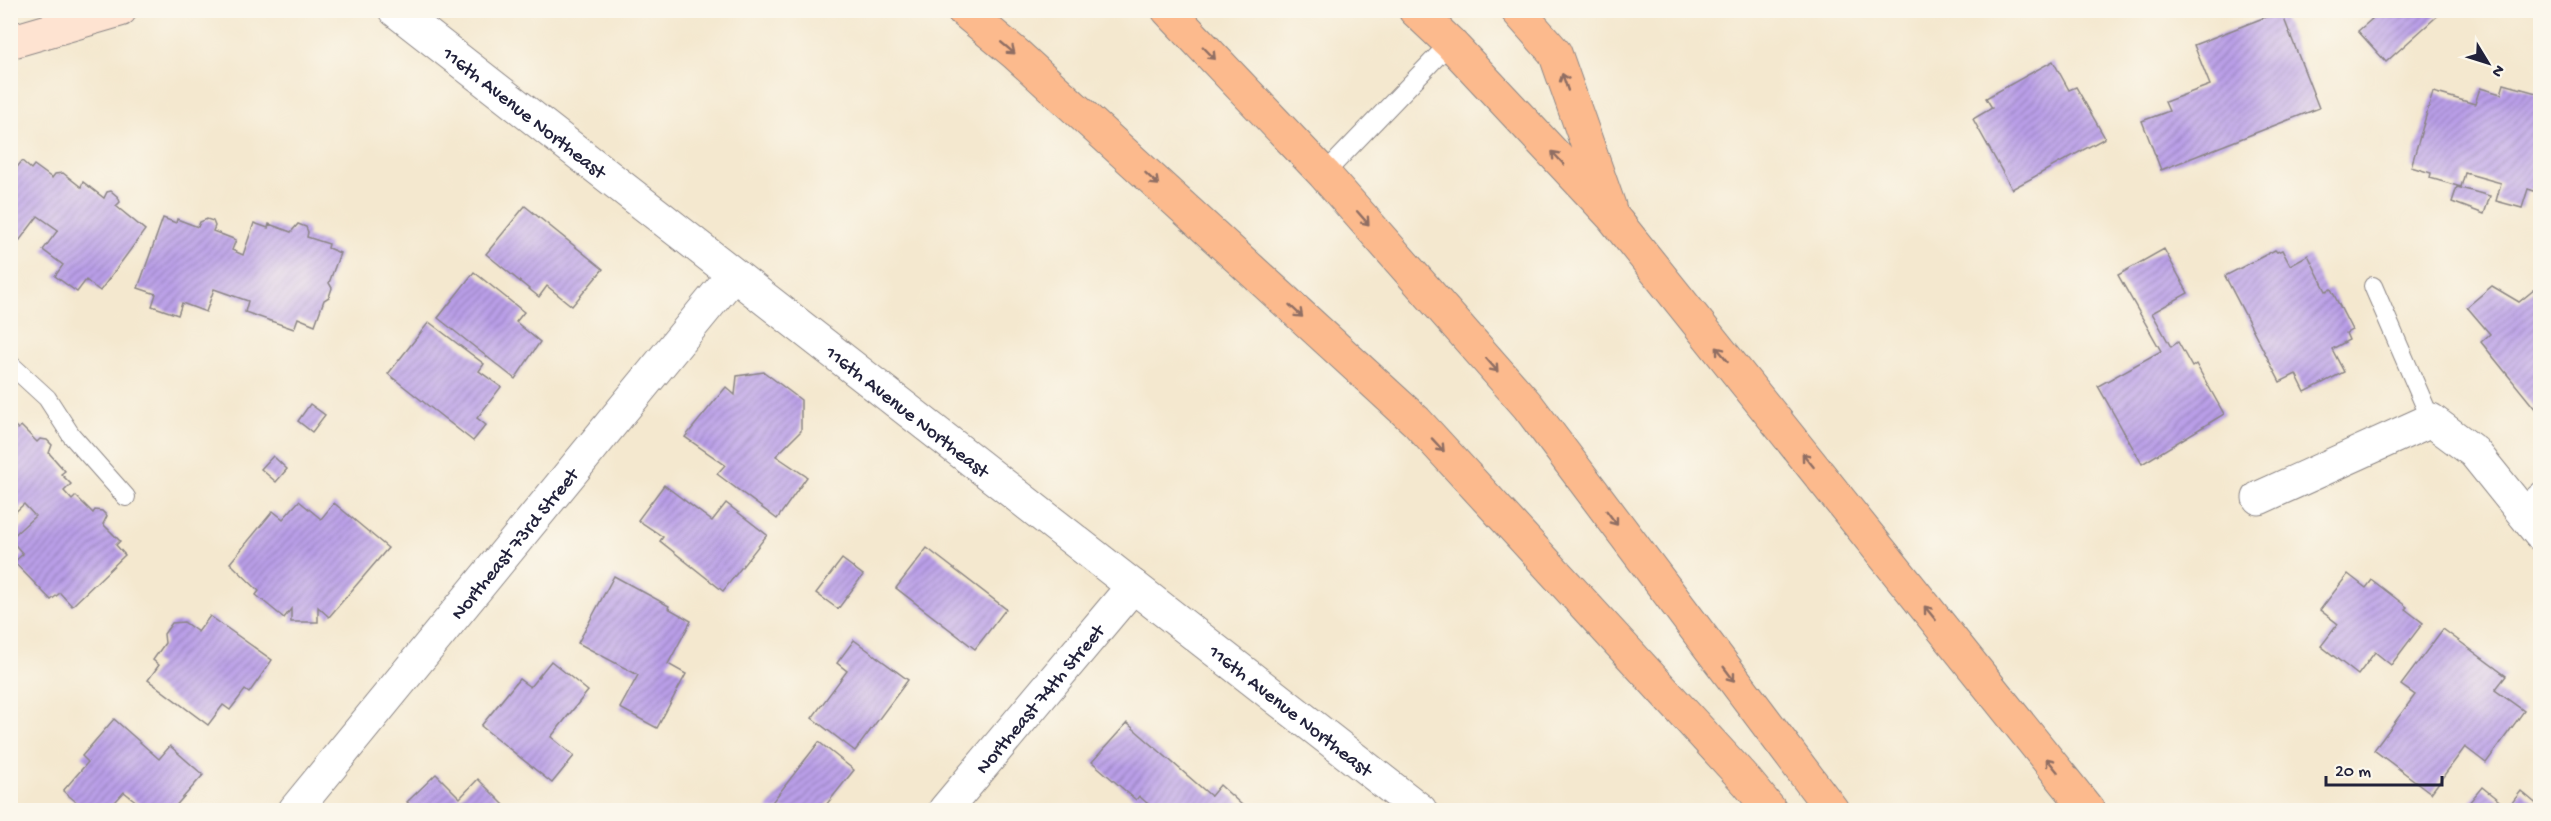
<svg xmlns="http://www.w3.org/2000/svg" width="2551" height="821" viewBox="0 0 2551 821" font-family="'Gochi Hand',sans-serif">
  <style>
    .building { fill: url(#building-hatch) }
    .lines { fill: none; stroke-linecap: round; stroke-linejoin: round }
    .service-casing { stroke: #8b8585; stroke-width: 20 }
    .minor-casing { stroke: #8b8585; stroke-width: 35 }
    .tertiary-casing { stroke: #8b8585; stroke-width: 35 }
    .secondary-casing { stroke: #8b8585; stroke-width: 35 }
    .motorway-casing { stroke: #8b8585; stroke-width: 35 }
    .service { stroke: #fff; stroke-width: 18 }
    .minor { stroke: #fff; stroke-width: 33 }
    .tertiary { stroke: #fff; stroke-width: 33 }
    .secondary { stroke: #fee3d1; stroke-width: 33 }
    .motorway { stroke: #fcba8d; stroke-width: 33 }
    .oneway { stroke: #8f6e64 }
    .labels { text-anchor: middle; stroke-width: 4.5; stroke-linejoin: round; paint-order: stroke }
    .street-label { font-size: 20px; fill: #22223b; stroke: #fbf7ec }
  </style>
  <defs>
    <pattern id="building-hatch" width="6" height="6" patternUnits="userSpaceOnUse" patternTransform="scale(1.5)"><rect width="6" height="6" fill="#ba9fe8"/><path d="M-1 1l2-2M0 6l6-6M5 7l2-2" fill="none" stroke="#9781bd"/></pattern>
  </defs>
  <rect width="100%" height="100%" fill="#fbf7ec"/>
  <filter id="ink" filterUnits="userSpaceOnUse"><feTurbulence type="fractalNoise" baseFrequency=".0167" numOctaves="2"/><feDisplacementMap in="SourceGraphic" scale="12" xChannelSelector="R" yChannelSelector="G"/><feConvolveMatrix kernelMatrix="1 2 1 2 8 2 1 2 1" color-interpolation-filters="sRGB"/></filter>
  <filter id="wash" filterUnits="userSpaceOnUse"><feTurbulence type="fractalNoise" baseFrequency=".008" numOctaves="4" result="noise"/><feDisplacementMap in="SourceGraphic" scale="24" xChannelSelector="R" yChannelSelector="G"/><feGaussianBlur stdDeviation="1.35" result="paint"/><feColorMatrix in="noise" values="0 0 0 0 0 0 0 0 0 0 0 0 0 0 0 0 0 1.4 0 .05"/><feComposite in="paint" operator="in"/></filter>
  <g filter="url(#wash)">
    <rect width="100%" height="100%" fill="#f4e8cf"/>
    <g id="blocks">
      <g class="building">
        <polygon points="2373,10 2444,10 2386,62 2358,31 2372,19 2368,15"/>
        <polygon points="2281,11 2319,108 2161,170 2142,121 2169,111 2165,102 2210,85 2194,45"/>
        <polygon points="2053,61 2069,90 2076,87 2105,138 2012,189 1973,119 1992,108 1986,98"/>
        <polygon points="2504,84 2540,94 2540,193 2528,189 2522,208 2496,201 2501,183 2465,173 2461,187 2430,178 2431,173 2411,167 2433,92 2475,104 2480,88 2501,94"/>
        <polygon points="22,161 31,169 34,165 52,178 55,174 63,173 81,187 83,182 104,198 107,192 111,191 118,197 120,202 116,206 145,230 100,291 86,280 77,292 55,276 63,265 43,250 58,230 38,216 10,253 10,176"/>
        <polygon points="2457,187 2490,196 2484,214 2452,202"/>
        <polygon points="525,206 603,269 572,306 547,286 539,297 486,254"/>
        <polygon points="163,218 176,223 177,219 198,227 200,222 207,219 213,221 215,226 213,231 236,240 232,250 243,255 254,223 268,228 269,224 291,232 298,224 306,227 308,232 307,237 329,244 328,248 340,253 329,283 332,288 329,297 324,300 315,325 298,318 294,329 245,312 248,301 214,289 206,312 182,303 178,315 152,306 156,294 138,288"/>
        <polygon points="2164,249 2188,293 2152,313 2171,347 2178,342 2192,367 2196,364 2224,414 2142,464 2098,386 2161,351 2118,275"/>
        <polygon points="2275,250 2277,252 2282,250 2290,265 2308,255 2326,291 2331,289 2352,330 2346,333 2349,340 2332,349 2344,372 2305,392 2296,374 2280,382 2225,276"/>
        <polygon points="474,272 524,312 516,322 540,342 515,379 438,318"/>
        <polygon points="2540,285 2540,415 2481,342 2490,334 2467,307 2492,286 2519,302"/>
        <polygon points="429,322 484,364 479,371 501,387 477,418 486,425 473,441 388,374"/>
        <polygon points="764,372 801,400 801,431 776,456 807,477 777,519 717,474 725,465 685,437 726,387 735,395 737,376"/>
        <polygon points="310,404 325,415 312,432 298,421"/>
        <polygon points="10,421 18,429 21,426 37,442 40,439 47,440 52,445 49,453 65,471 61,474 71,484 64,491 72,500 76,496 93,513 95,510 102,511 107,516 103,524 120,541 116,545 125,555 72,606 60,593 51,600 14,562 23,554 10,539 35,516 24,504 10,517"/>
        <polygon points="273,456 287,469 276,482 261,469"/>
        <polygon points="664,485 712,521 726,503 767,535 723,591 660,541 663,537 638,520"/>
        <polygon points="299,501 321,519 334,503 388,548 329,617 318,607 318,622 291,622 291,609 284,618 256,595 259,591 230,563 273,511 283,519"/>
        <polygon points="927,548 1006,609 975,649 896,588"/>
        <polygon points="842,559 863,575 838,609 816,593"/>
        <polygon points="2348,574 2366,588 2372,580 2407,607 2405,609 2423,623 2391,665 2375,652 2358,675 2321,646 2338,624 2320,610"/>
        <polygon points="614,576 669,606 668,608 691,621 668,664 686,674 657,728 620,708 638,675 578,643"/>
        <polygon points="210,616 272,660 249,693 245,690 230,710 223,705 208,725 148,680 159,665 153,660 165,643 164,634 172,623 184,622 198,632"/>
        <polygon points="2443,629 2506,676 2495,690 2524,711 2486,763 2465,747 2431,793 2374,750 2415,695 2401,685"/>
        <polygon points="854,640 908,680 855,751 812,718 847,671 837,663"/>
        <polygon points="551,661 588,691 551,737 574,756 552,783 481,726 519,679 530,687"/>
        <polygon points="114,719 159,759 170,746 203,775 172,810 147,810 124,792 108,810 86,810 63,791 88,762 82,756"/>
        <polygon points="1127,723 1211,796 1220,785 1242,805 1237,810 1155,810 1139,796 1136,800 1092,762"/>
        <polygon points="819,742 854,770 822,810 766,810"/>
        <polygon points="436,774 460,798 478,779 509,810 416,810 407,802"/>
        <polygon points="2482,787 2508,808 2521,791 2540,807 2540,810 2476,810 2468,804"/>
      </g>
    </g>
  </g>
  <g filter="url(#ink)">
    <use href="#blocks" fill-opacity="0" stroke="#8b8585" stroke-width="1.5"/>
    <g class="lines">
      <g class="service-casing">
        <g id="service">
          <polyline points="1324,174 1450,43"/>
          <polyline points="2373,286 2431,420"/>
          <polyline points="10,364 47,398 71,435 126,497"/>
          <polyline points="2520,509 2540,491"/>
        </g>
      </g>
      <g class="minor-casing">
        <g id="minor">
          <polyline points="2259,498 2431,420 2474,452 2540,534"/>
          <path id="s1" d="M295,810l438,-535"/>
          <path id="s2" d="M945,810l188,-224"/>
        </g>
      </g>
      <g class="tertiary-casing">
        <g id="tertiary">
          <path id="s3" d="M395,10l1025,800"/>
        </g>
      </g>
      <g class="secondary-casing">
        <polyline id="secondary" points="10,42 120,10"/>
      </g>
      <g class="motorway-casing">
        <g id="motorway">
          <polyline points="963,10 1016,54 1416,421 1747,782 1770,810"/>
          <polyline points="1168,10 1324,174 1528,406 1832,810"/>
          <polyline points="1415,10 1450,43 1612,216 2088,810"/>
          <polyline points="1517,10 1555,53 1609,206"/>
        </g>
      </g>
      <use href="#service" class="service"/>
      <use href="#minor" class="minor"/>
      <use href="#tertiary" class="tertiary"/>
      <use href="#secondary" class="secondary"/>
      <use href="#motorway" class="motorway"/>
    </g>
    <defs><path id="oneway-shaft" d="M-6 0H5M1.5-3L5.5 0L1.5 3" fill="none" stroke-width="1.6" stroke-linecap="round" stroke-linejoin="round" transform="scale(1.5)"/></defs>
    <g class="oneway">
      <use href="#oneway-shaft" transform="translate(1008 48) rotate(40)"/>
      <use href="#oneway-shaft" transform="translate(1209 53) rotate(46)"/>
      <use href="#oneway-shaft" transform="translate(1565 82) rotate(-109)"/>
      <use href="#oneway-shaft" transform="translate(1558 158) rotate(-133)"/>
      <use href="#oneway-shaft" transform="translate(1152 179) rotate(43)"/>
      <use href="#oneway-shaft" transform="translate(1363 218) rotate(49)"/>
      <use href="#oneway-shaft" transform="translate(1296 311) rotate(43)"/>
      <use href="#oneway-shaft" transform="translate(1722 354) rotate(-129)"/>
      <use href="#oneway-shaft" transform="translate(1492 365) rotate(49)"/>
      <use href="#oneway-shaft" transform="translate(1438 445) rotate(47)"/>
      <use href="#oneway-shaft" transform="translate(1808 460) rotate(-129)"/>
      <use href="#oneway-shaft" transform="translate(1612 518) rotate(53)"/>
      <use href="#oneway-shaft" transform="translate(1930 613) rotate(-129)"/>
      <use href="#oneway-shaft" transform="translate(1729 674) rotate(53)"/>
      <use href="#oneway-shaft" transform="translate(2052 765) rotate(-129)"/>
    </g>
  </g>
  <g class="labels">
    <g class="street-label">
      <text dy="7" stroke="none"><textPath href="#s3" startOffset="165">116th Avenue Northeast</textPath></text>
      <text dy="7" stroke="none"><textPath href="#s3" startOffset="651">116th Avenue Northeast</textPath></text>
      <text dy="7" stroke="none"><textPath href="#s1" startOffset="345">Northeast 73rd Street</textPath></text>
      <text dy="7" stroke="none"><textPath href="#s2" startOffset="146">Northeast 74th Street</textPath></text>
      <text dy="7" stroke="none"><textPath href="#s3" startOffset="1137">116th Avenue Northeast</textPath></text>
    </g>
  </g>
  <rect width="2551" height="821" fill="none" stroke="#fbf7ec" stroke-width="36"/>
  <g transform="translate(2488 63) rotate(128)" stroke="#fbf7ec" stroke-width="4.5" paint-order="stroke">
  <path d="M0-4.5L10 22L0 15L-10 22Z" fill="#22223b"/>
  <text y="-9" font-size="16" font-weight="bold" text-anchor="middle" fill="#22223b">N</text>
  </g>
  <path d="M2326 776v9h116v-9" fill="none" stroke="#22223b" stroke-width="3"/>
  <text x="2335" y="776" font-size="18" fill="#22223b" stroke="#fbf7ec" stroke-width="4.5" paint-order="stroke">20 m</text>
</svg>
